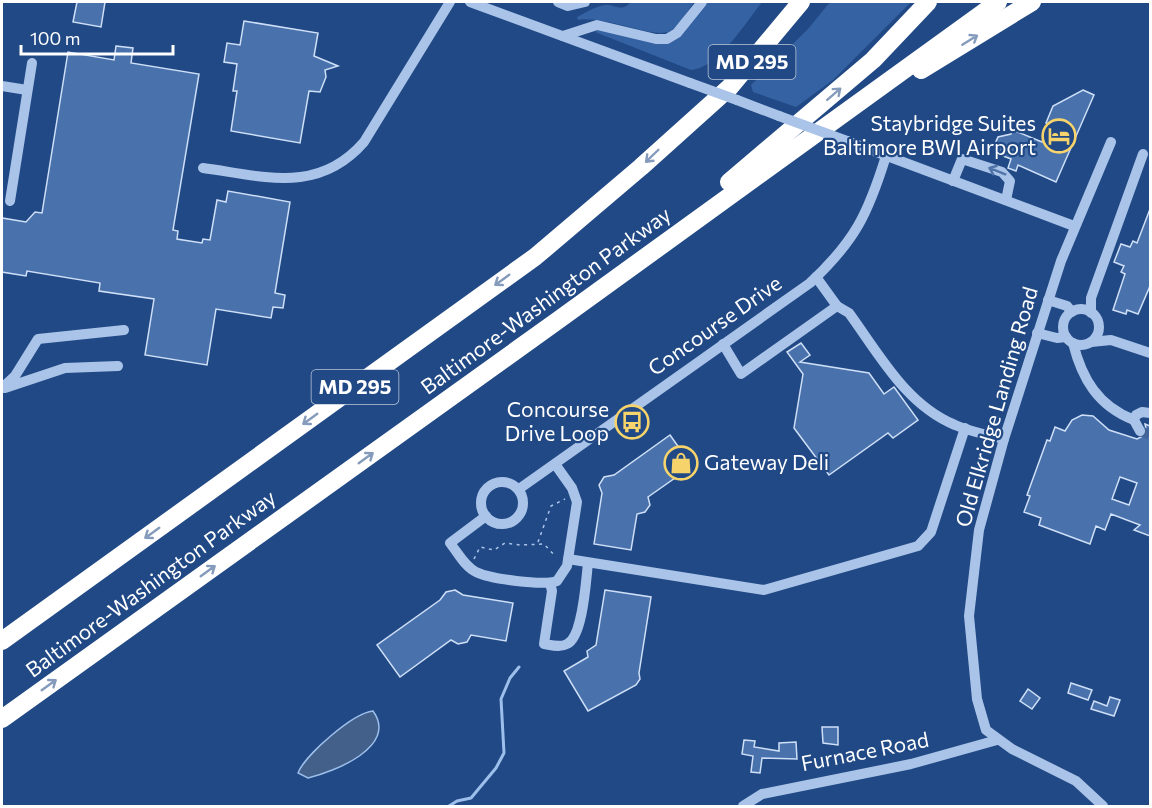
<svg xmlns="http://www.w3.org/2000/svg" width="1152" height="808" viewBox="0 0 1152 808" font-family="Commissioner,sans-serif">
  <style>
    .green { fill: #3562a2 }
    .water { fill: #43608b; stroke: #9dbfeb; stroke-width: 1.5 }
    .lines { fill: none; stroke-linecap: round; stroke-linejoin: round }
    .stream { stroke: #9dbfeb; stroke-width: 3 }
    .building { fill: #4972ad; stroke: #cedff7; stroke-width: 1.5; fill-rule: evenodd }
    .minor-tunnel { stroke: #426497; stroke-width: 10; stroke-dasharray: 10 5; stroke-linecap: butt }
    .path { stroke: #aac4e9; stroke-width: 1.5; stroke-dasharray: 3 4.5; stroke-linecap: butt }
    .minor { stroke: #aac4e9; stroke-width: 10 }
    .highway { stroke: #fff; stroke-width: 18 }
    .minor-bridge { stroke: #aac4e9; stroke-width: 10 }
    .oneway { stroke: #859bbc }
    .oneway2 { stroke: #5174a8 }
    .labels { text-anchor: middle; stroke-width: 4.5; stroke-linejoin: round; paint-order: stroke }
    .shield { fill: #214985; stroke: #bcc8da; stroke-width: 1.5 }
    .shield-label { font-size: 20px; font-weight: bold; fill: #fff }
    .poi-label { font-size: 21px; fill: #fff; stroke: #214985; text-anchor: end }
    .street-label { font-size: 21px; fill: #fff; stroke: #214985 }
  </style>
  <rect width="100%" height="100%" fill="#214985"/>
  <g class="green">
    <path d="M631,2h63c-7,9 -13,23 -24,29 -15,9 -65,-16 -92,-11l-1,-3c8,-4 22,-13 32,-12 10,2 13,6 22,-3z"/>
    <path d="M708,2h54c-15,19 -45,67 -71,68l-96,-38 3,-2 68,14 16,-10z"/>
    <polygon points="830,2 911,2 833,80 796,107 753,92 751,85 808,29"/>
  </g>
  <path class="water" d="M373,711c26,36 -40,61 -65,67l-10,-5c7,-18 55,-60 75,-62z"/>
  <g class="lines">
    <polyline class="stream" points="449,806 457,801 471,798 496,768 504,753 501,699 510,678 519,667"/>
  </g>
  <g class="building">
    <polygon points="77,2 105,2 101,27 73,22"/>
    <polygon points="244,21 318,33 314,56 338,66 325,70 326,77 320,92 309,91 300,143 231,131 237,91 233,91 237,64 224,62 227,43 240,45"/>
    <polygon points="116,46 133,48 131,63 199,74 173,230 178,231 177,239 202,243 203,239 210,240 217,200 226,202 228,191 290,202 275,293 285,295 283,308 273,307 271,318 216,309 207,365 145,355 154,299 99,291 100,283 27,271 26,276 2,272 2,218 26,222 35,212 42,213 68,52 114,60"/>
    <polygon points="1083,90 1094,95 1056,182 1018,165 1016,171 1008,168 1011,159 1000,155 994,146 998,137 1011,134 1013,130 1042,142 1050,124 1046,123 1053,106"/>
    <polygon points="1150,209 1150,286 1138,314 1127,310 1126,314 1113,310 1125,274 1121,272 1124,266 1114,262 1121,244 1130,247 1133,241 1137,243"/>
    <polygon points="801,343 810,355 800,362 869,373 884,394 894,387 918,420 893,438 888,433 829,475 794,428 803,374 787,352"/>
    <path d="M1082,415l11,1 16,14 28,9 10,-5 -2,-10 5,2v110l-16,-6 6,-5 -29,-11 -6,16 -9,-4 -6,18 -51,-19 2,-7 -17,-6 6,-16 -3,-1 20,-55 3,1 5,-14 10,4 7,-11zM1120,477l17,6 -8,22 -17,-6z"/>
    <polygon points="670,435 692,466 648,497 650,505 645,512 637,514 631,550 594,544 602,493 599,485 604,477 614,475"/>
    <polygon points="455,590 463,595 513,603 506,641 471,635 467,642 458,644 451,640 400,677 377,645 440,600 446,592"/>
    <polygon points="605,590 651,597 639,673 640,679 636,685 588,711 564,671 588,657 587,651 596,645"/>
    <polygon points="1071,683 1092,690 1088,700 1068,693"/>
    <polygon points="1028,689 1040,698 1032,709 1020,701"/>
    <polygon points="1110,697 1120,700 1114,716 1091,709 1094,701 1107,706"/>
    <polygon points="822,727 838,727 838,745 823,743"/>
    <polygon points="744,740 755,741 754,747 779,751 779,743 796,742 797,759 762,758 760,773 751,772 753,756 742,754"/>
  </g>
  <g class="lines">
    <polyline class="minor-tunnel" points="1140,431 1150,435"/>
    <g class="path">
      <polyline points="538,542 551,506 565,499"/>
      <polyline points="474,559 480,547 494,550 505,543 520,545 544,544 556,557"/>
    </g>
    <g class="minor">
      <polyline points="470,2 690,83"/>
      <polyline points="558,2 568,6 585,2"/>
      <polyline points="563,36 597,25 656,39 667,39 677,33 702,2"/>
      <polyline points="2,86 27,90"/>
      <polyline points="737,100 779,116"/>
      <polyline points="847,141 1074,226"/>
      <path d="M203,168c60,8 115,27 161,-26l86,-140"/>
      <polyline points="953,181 962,159 1002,172 1010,181 1006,200"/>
      <polyline points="10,201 32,63"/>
      <polyline points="1048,300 1067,306 1072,312"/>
      <path d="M837,306l12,7c30,41 57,92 106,112 16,7 33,10 49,14"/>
      <circle cx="1081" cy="327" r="18"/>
      <polyline points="1091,313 1091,298 1143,154"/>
      <polyline points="1037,333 1057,338 1066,337"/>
      <polyline points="1091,342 1111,340 1150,353"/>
      <path d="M1073,343c9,36 25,63 61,77"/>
      <polyline points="723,344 741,374 837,306 816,277"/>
      <polyline points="2,388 15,376 38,339 124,330"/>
      <polyline points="5,388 65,368 118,366"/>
      <polyline points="1140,431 1134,420 1136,415 1142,412 1150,413"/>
      <circle cx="502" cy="503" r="21"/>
      <path d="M519,489l291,-206c45,-42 58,-69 76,-127"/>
      <path d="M486,516l-36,27c8,10 15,24 26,29 14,7 67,14 81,9l10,-15 10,-64 -5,-14 -17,-24"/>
      <polyline points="568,559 764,590 918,546 931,532 965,428"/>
      <path d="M550,583l2,8 -8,53c7,1 16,4 23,0 16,-7 19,-64 21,-81"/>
      <polyline points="743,806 762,794 911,764 997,740"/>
      <polyline points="1103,806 1076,781 1012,749 986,730 977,699 969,616 979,530 1004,439 1061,261 1111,142"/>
    </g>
    <g class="highway">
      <polyline points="921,70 1032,2"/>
      <polyline points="729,182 873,60 928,2"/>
      <polyline points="2,641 535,257 641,167 730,87 801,2"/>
      <polyline points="2,719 557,321 998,2"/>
    </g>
    <g class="minor-bridge">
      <polyline points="690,83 737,100"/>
      <polyline points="779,116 847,141"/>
    </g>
  </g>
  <defs><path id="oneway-shaft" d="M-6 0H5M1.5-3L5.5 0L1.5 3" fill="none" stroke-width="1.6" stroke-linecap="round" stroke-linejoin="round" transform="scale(1.5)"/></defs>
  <g class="oneway">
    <use href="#oneway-shaft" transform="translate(970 40) rotate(-32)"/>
    <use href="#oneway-shaft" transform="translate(834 94) rotate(-41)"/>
    <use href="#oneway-shaft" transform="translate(652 156) rotate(136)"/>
    <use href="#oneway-shaft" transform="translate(502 280) rotate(144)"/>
    <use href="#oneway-shaft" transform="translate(310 419) rotate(144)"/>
    <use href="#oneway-shaft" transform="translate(366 458) rotate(-36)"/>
    <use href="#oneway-shaft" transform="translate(152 533) rotate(144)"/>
    <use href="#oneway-shaft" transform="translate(208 571) rotate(-36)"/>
    <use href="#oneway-shaft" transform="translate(49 685) rotate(-36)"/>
  </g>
  <use class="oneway2" href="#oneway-shaft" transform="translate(997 171) rotate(-158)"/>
  <defs>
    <g id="hotel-ring" transform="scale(1.725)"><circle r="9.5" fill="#214985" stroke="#f6d36b" stroke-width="1.5"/><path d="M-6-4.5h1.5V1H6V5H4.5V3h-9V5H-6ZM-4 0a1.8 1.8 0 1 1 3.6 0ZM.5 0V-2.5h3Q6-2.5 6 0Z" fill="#f6d36b"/></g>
    <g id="bus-ring" transform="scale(1.725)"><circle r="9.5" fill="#214985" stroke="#f6d36b" stroke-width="1.5"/><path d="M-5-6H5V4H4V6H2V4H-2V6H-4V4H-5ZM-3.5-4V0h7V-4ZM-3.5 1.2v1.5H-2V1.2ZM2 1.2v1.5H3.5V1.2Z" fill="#f6d36b"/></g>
    <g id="shop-ring" transform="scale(1.725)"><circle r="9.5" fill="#214985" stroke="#f6d36b" stroke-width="1.5"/><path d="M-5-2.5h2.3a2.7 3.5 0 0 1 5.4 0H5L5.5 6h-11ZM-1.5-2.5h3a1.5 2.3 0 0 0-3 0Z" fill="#f6d36b"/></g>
  </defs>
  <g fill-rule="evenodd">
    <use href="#hotel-ring" x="1059" y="136"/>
    <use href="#bus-ring" x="632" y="422"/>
    <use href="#shop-ring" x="681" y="463"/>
  </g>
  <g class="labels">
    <g class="shield">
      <rect x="708.5" y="45" width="87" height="34" rx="4.5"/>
      <rect x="311.5" y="370" width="87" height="34" rx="4.5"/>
    </g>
    <g class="shield-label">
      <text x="752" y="69">MD 295</text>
      <text x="355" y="394">MD 295</text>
    </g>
    <g class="poi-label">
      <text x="1036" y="131">Staybridge Suites<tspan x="1036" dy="24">Baltimore BWI Airport</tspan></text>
      <text x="609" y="417">Concourse<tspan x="609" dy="24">Drive Loop</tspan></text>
      <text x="704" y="470" text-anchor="start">Gateway Deli</text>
    </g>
    <g class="street-label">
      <text transform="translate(546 301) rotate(-36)" y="7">Baltimore-Washington Parkway</text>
      <text transform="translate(715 326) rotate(-35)" y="7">Concourse Drive</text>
      <text transform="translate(997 407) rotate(-74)" y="7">Old Elkridge Landing Road</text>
      <text transform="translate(151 584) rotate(-36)" y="7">Baltimore-Washington Parkway</text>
      <text transform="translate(865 752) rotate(-11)" y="7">Furnace Road</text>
    </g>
  </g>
  <rect width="1152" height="808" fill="none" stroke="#ffffff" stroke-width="6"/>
  <path d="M21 45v9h152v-9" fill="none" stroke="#ffffff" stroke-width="3"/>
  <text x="30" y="45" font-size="18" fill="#ffffff" stroke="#214985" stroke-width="4.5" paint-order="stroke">100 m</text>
</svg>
